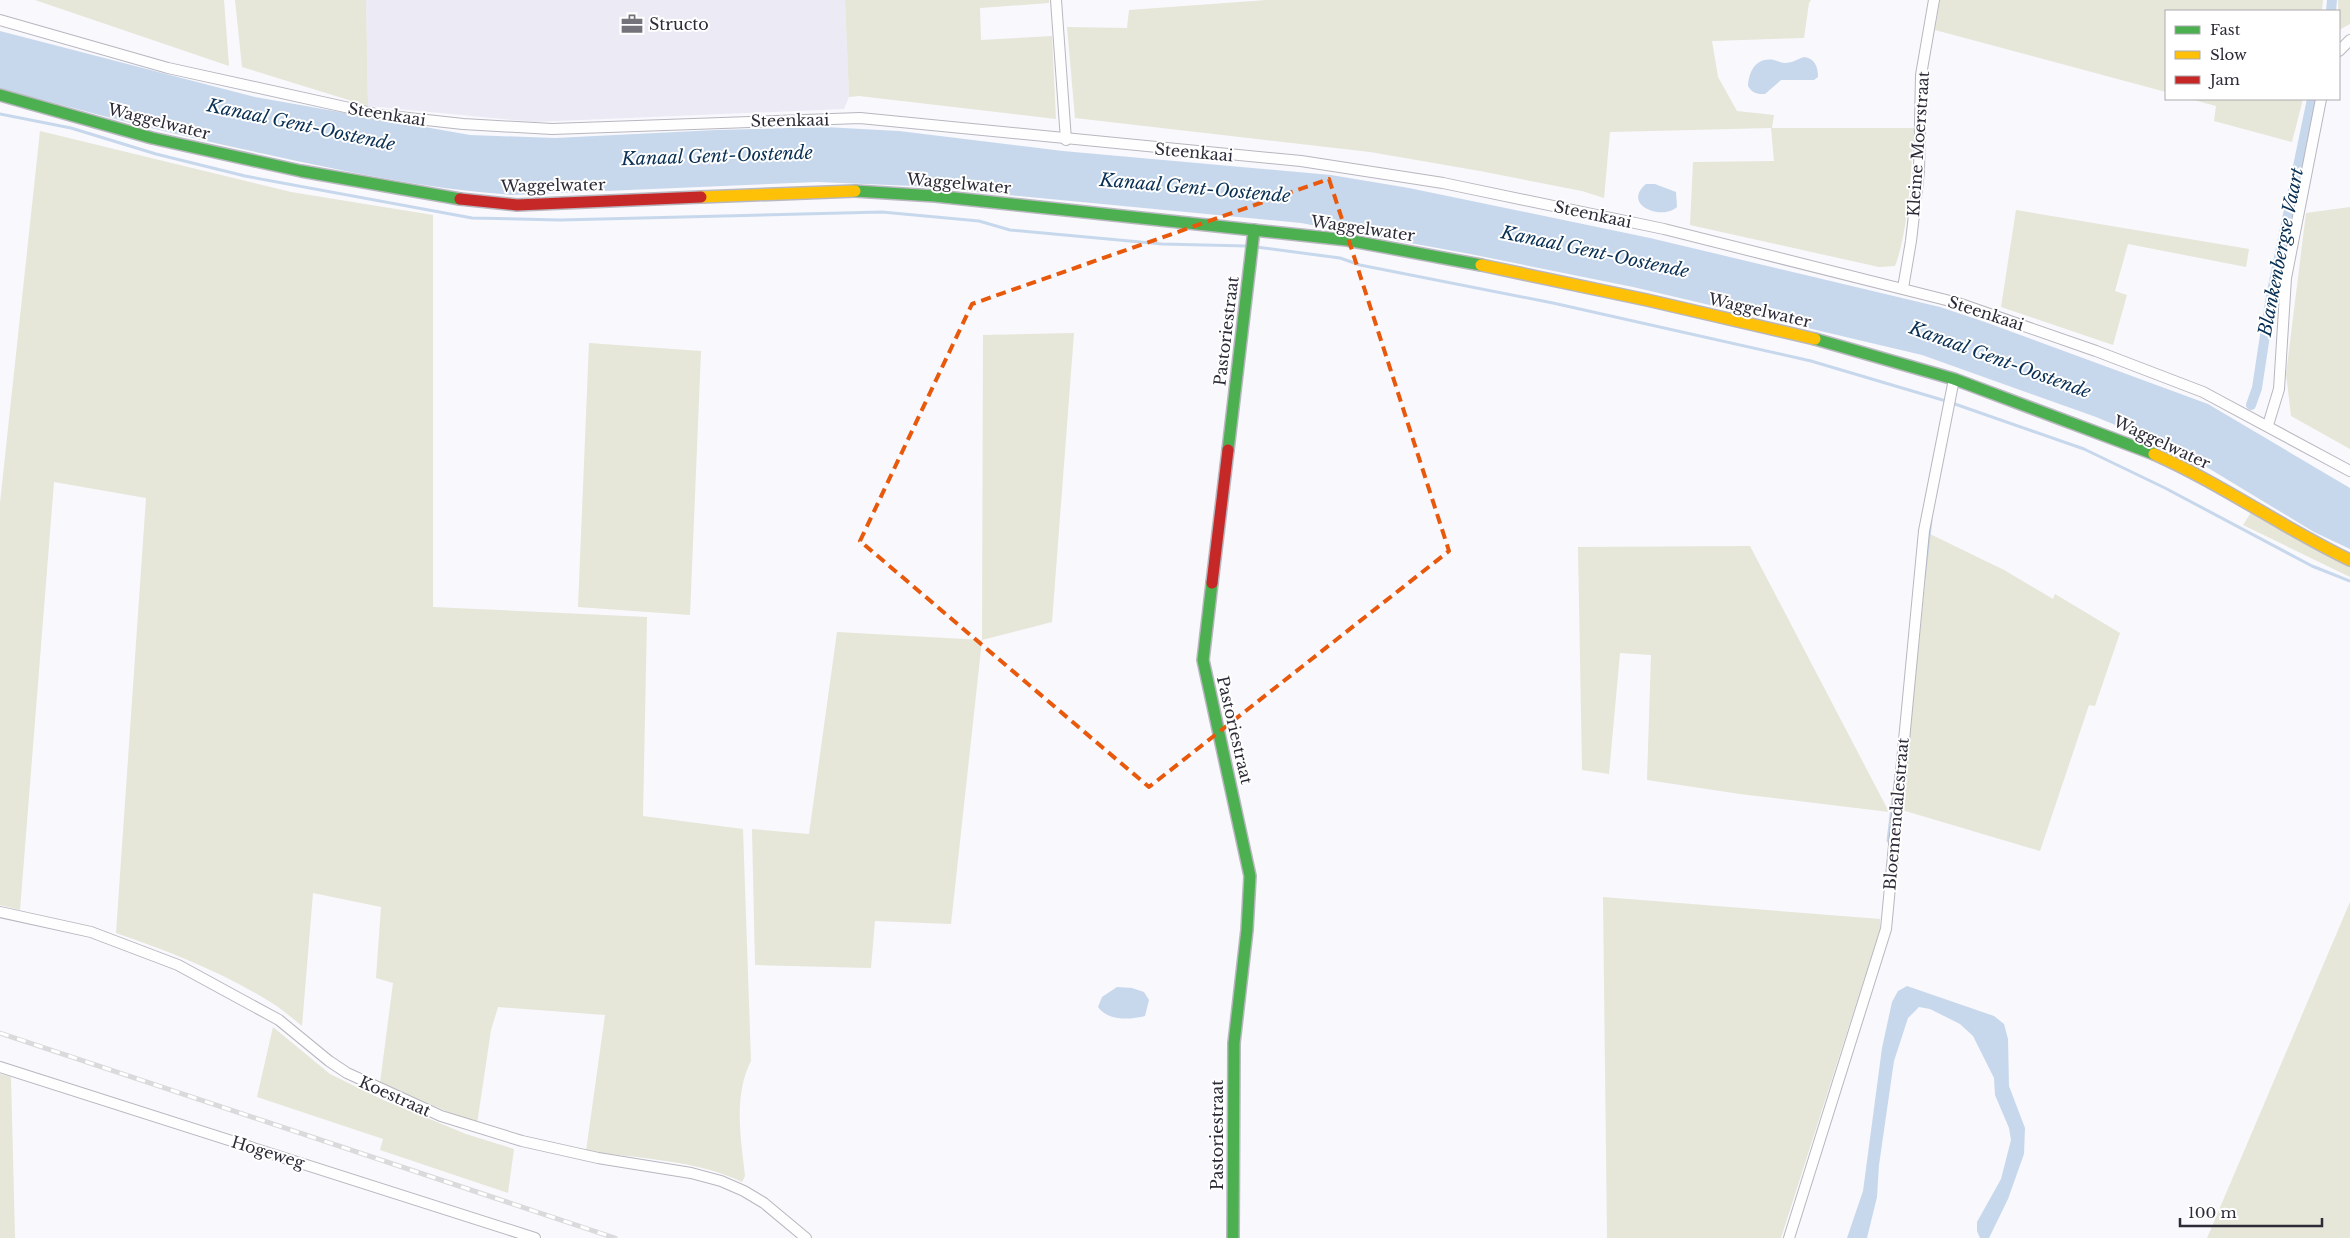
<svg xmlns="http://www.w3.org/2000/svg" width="2350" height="1238" viewBox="0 0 2350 1238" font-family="'Libre Baskerville',serif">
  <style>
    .built { fill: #eceaf5 }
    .green { fill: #e6e6d9 }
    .water { fill: #c7d8ed }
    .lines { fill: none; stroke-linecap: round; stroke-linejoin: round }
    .stream { stroke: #c7d8ed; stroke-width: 3 }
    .canal { stroke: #c7d8ed; stroke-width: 10 }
    .street-casing { stroke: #b8b7bf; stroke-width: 12 }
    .fast-casing { stroke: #b8b7bf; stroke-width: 14 }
    .slow-casing { stroke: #b8b7bf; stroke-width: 14 }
    .jam-casing { stroke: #b8b7bf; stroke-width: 14 }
    .street { stroke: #fefeff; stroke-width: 10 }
    .fast { stroke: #4caf50; stroke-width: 11 }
    .slow { stroke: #ffc107; stroke-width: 11 }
    .jam { stroke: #c62828; stroke-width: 11 }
    .rail-casing { stroke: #dad9db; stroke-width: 5 }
    .rail { stroke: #fff; stroke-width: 3; stroke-dasharray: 9; stroke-linecap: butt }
    .marked { fill: none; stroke: #e8590c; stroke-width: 4; stroke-dasharray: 10 6; stroke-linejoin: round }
    .labels { text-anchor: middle; stroke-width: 4; stroke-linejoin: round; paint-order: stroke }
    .poi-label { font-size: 16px; fill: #2d2b37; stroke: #fff; text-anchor: start }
    .street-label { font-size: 16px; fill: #2d2b37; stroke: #fff }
    .water-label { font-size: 18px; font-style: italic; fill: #093054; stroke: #fff }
  </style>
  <rect width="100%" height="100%" fill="#f9f8fd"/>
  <polygon class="built" points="366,0 845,0 849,97 844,109 534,122 368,106"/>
  <g class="green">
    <polygon points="35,0 224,0 229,66"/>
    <polygon points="235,0 366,0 368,106 242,67"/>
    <polygon points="845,0 1049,0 1049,3 980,8 981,40 1052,36 1056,119 859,96 849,97"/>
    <path d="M1267,0h544l-2,3 -5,35 -92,3 6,36 19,34 37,4 -2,13h142c-3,40 -5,102 -19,138l-16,1 -189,-42 3,-63 81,-1 -3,-33 -161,4 -6,66 -22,-7 -102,-20 -110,-19 -295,-34 -8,-91 60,1 2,-18z"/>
    <polygon points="1940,0 2323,0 2322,11 2166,11 2166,92 1935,30"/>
    <polygon points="2338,0 2350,0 2350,24 2339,30"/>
    <polygon points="2190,99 2303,99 2292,142 2214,121 2216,106"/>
    <path d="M40,131l251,61 142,23v392l214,10 -4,199 100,13 8,232c-18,35 -10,78 -6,115l-3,6c-45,-22 -107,-24 -156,-31l19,-136 -107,-8 -7,23 -14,94 -97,-41 13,-100 -17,-5 5,-71 -68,-14 -11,133c-10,-8 -20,-17 -30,-23 -48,-30 -103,-52 -156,-70l30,-435 -92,-16 -34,428 -20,-5v-402z"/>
    <polygon points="2350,207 2350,449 2291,416 2286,374 2306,213"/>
    <polygon points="2016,210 2249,249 2246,267 2128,244 2115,291 2127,295 2113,345 2001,307"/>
    <polygon points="1074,333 1052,622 982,640 951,924 875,921 871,968 755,965 752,829 809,834 837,632 982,640 983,335"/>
    <polygon points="589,343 701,351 690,615 578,607"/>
    <polygon points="2252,511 2350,565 2350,577 2243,525"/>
    <polygon points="1930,534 2004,570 2053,599 2055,594 2120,633 2095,706 2089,705 2040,851 1902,810"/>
    <polygon points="1750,546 1889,812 1740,794 1647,780 1651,655 1620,653 1609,774 1582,770 1578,547"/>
    <polygon points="1603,897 1880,919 1880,929 1781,1238 1607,1238"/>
    <polygon points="2350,902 2350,1238 2207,1238"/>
    <polygon points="273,1027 330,1074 381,1099 466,1134 514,1149 508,1193 380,1150 383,1139 257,1097"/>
    <polygon points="0,1074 11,1077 15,1238 0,1238"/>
  </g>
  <g class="water">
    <path d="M0,31l255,66 215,38 85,3 161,-8 108,-3 75,4 164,20 268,24 78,13 241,50 290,69 45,15 223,82 142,84v61l-36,-17 -129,-78 -89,-37 -174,-62 -289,-68 -163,-33 -169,-31 -388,-37 -96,-4 -305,13c-84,-6 -165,-23 -247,-41 -89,-19 -177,-41 -265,-66z"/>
    <path d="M1804,57c11,1 14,10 14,20l-4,3h-33l-16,14c-8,0 -12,0 -17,-8 1,-15 8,-29 26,-26 4,1 7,3 11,3 7,0 13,-4 19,-6z"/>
    <path d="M1646,184h9l21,8 1,15c-15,14 -56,-2 -31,-23z"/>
    <polygon points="1907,986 1994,1016 2004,1024 2008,1039 2009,1086 2025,1128 2024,1154 2008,1199 1989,1238 1980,1238 1977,1231 1977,1222 2001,1179 2011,1140 2009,1128 1995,1095 1994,1078 1973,1036 1960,1024 1930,1009 1919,1007 1908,1018 1894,1061 1879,1165 1877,1197 1867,1238 1847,1238 1863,1191 1882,1048 1892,1002 1898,991"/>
    <path d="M1117,987l15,1 12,4 5,8 -4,16c-15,4 -37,5 -47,-9l4,-10z"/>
  </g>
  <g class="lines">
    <g class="stream">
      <polyline points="0,114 71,128 156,154 245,176 472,218 560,220 882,212 979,221 1010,230 1162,244 1247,246"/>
      <polyline points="1256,247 1340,258 1360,265 1553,303 1811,361 1946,401"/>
      <polyline points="1952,403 2084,449 2165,488 2312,566 2350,581"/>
      <polyline points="1924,579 1931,520"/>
      <polyline points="1888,841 1896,774"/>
    </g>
    <g class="canal">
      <polyline points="2331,11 2332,0"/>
      <polyline points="2251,405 2257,388 2271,296 2312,99"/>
    </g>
    <g class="street-casing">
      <g id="street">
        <polyline points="1056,0 1066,140"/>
        <polyline points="0,20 168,68 381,115 463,124 552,129 860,118 1301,161 1443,183 1664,229 1958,303 2096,351 2203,392 2350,471"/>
        <polyline points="2339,51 2350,40"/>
        <polyline points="1903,288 1911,241 1919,171 1921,75 1934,0"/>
        <polyline points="2268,425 2279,389 2286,278 2321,99"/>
        <polyline points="0,912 91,932 178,965 279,1020 329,1061 347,1073 441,1116 522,1141 598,1158 691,1173 721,1181 744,1191 764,1203 806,1238"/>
        <polyline points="0,1067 535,1238"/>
        <polyline points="1789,1238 1886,929 1924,531 1954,379"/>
      </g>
    </g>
    <g class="fast-casing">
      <g id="fast">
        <polyline points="0,95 152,138 301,171 460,199"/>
        <polyline points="855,191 935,196 1347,240 1481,265"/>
        <polyline points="1815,339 1954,379 2154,454"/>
        <polyline points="1228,450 1254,230"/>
        <polyline points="1212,583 1203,660 1250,876 1247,930 1234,1043 1233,1238"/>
      </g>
    </g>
    <g class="slow-casing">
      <g id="slow">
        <polyline points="701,197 855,191"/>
        <polyline points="1481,265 1647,300 1815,339"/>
        <path d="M2154,454c68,30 129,74 196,106"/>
      </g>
    </g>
    <g class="jam-casing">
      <g id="jam">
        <polyline points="460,199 517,205 701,197"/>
        <polyline points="1212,583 1228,450"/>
      </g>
    </g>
    <use href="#street" class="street"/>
    <use href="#fast" class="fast"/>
    <use href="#slow" class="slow"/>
    <use href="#jam" class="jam"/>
    <g class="rail-casing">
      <polyline id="rail" points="0,1033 615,1238"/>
    </g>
    <use href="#rail" class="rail"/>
  </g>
  <path class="marked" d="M1329,179l120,372 -300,236 -289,-246 112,-237z"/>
  <defs>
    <g id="office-bare" transform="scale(1.725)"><path d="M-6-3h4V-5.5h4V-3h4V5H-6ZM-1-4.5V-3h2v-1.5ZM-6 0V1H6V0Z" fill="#74737c" stroke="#fff" stroke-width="2.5" paint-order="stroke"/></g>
  </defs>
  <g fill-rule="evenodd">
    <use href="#office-bare" x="632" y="24"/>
  </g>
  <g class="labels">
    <g class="poi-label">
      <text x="649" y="30">Structo</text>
    </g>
    <g class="street-label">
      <text transform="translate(387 114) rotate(9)" y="6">Steenkaai</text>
      <text transform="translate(790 120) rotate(-1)" y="6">Steenkaai</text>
      <text transform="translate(159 121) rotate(14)" y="6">Waggelwater</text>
      <text transform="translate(1918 144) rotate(-86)" y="6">Kleine Moerstraat</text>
      <text transform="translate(1194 152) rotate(5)" y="6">Steenkaai</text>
      <text transform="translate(959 183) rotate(5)" y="6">Waggelwater</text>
      <text transform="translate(553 185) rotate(-1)" y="6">Waggelwater</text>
      <text transform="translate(1593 214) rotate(12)" y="6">Steenkaai</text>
      <text transform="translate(1363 228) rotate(8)" y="6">Waggelwater</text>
      <text transform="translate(1760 310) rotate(13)" y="6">Waggelwater</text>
      <text transform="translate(1986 313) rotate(18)" y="6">Steenkaai</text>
      <text transform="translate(1226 331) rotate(-83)" y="6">Pastoriestraat</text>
      <text transform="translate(2162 442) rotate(25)" y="6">Waggelwater</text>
      <text transform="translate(1235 730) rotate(77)" y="6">Pastoriestraat</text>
      <text transform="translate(1896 814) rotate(-85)" y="6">Bloemendalestraat</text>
      <text transform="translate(395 1096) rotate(24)" y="6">Koestraat</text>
      <text transform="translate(1217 1135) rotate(-90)" y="6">Pastoriestraat</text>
      <text transform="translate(268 1152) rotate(17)" y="6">Hogeweg</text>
    </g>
    <g class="water-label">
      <text transform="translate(301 125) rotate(12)" y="6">Kanaal Gent-Oostende</text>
      <text transform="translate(717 156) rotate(-2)" y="6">Kanaal Gent-Oostende</text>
      <text transform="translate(1195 188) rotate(5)" y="6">Kanaal Gent-Oostende</text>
      <text transform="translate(1595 252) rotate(12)" y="6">Kanaal Gent-Oostende</text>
      <text transform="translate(2281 252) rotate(-79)" y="6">Blankenbergse Vaart</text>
      <text transform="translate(2000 360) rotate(20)" y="6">Kanaal Gent-Oostende</text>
    </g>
  </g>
  <rect x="2165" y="10" width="175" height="90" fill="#ffffff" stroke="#abaaaf"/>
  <rect x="2175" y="26" width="25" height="8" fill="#4caf50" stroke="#abaaaf"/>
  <text x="2210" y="35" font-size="15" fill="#2d2b37">Fast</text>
  <rect x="2175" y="51" width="25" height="8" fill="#ffc107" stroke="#abaaaf"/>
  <text x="2210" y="60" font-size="15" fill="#2d2b37">Slow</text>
  <rect x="2175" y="76" width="25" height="8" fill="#c62828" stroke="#abaaaf"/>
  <text x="2210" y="85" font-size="15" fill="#2d2b37">Jam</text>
  <path d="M2180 1218v8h142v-8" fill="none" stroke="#2d2b37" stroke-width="2.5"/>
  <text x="2188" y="1218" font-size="15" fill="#2d2b37" stroke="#ffffff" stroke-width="4" paint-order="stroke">100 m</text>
</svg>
